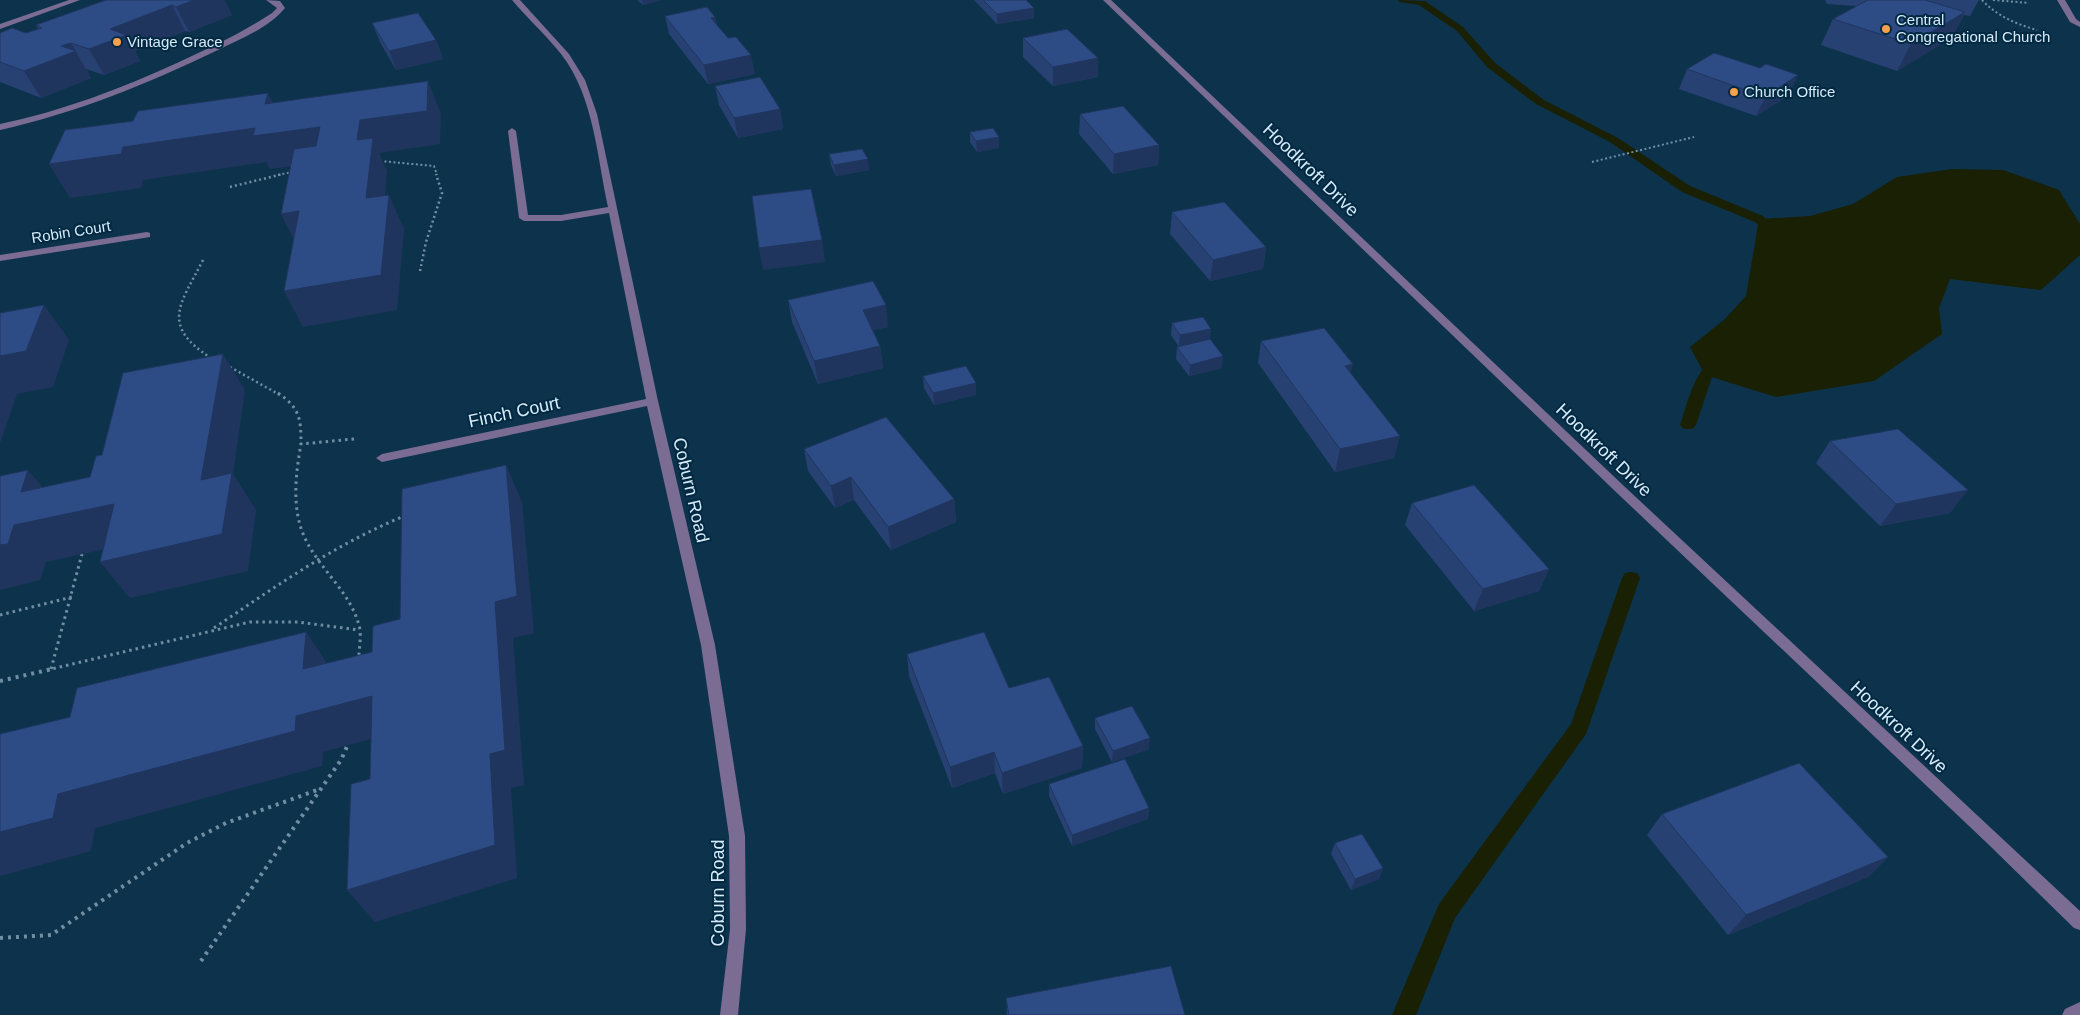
<svg xmlns="http://www.w3.org/2000/svg" width="2080" height="1015" viewBox="0 0 2080 1015" font-family="Helvetica,sans-serif">
  <style>
    .water { fill: #192003 }
    .lines { fill: none; stroke-linecap: round; stroke-linejoin: round }
    .stream { fill: #192003; fill-rule: evenodd }
    .path-far3 { stroke: #718ea3; stroke-width: 2; stroke-dasharray: 2 2.5; stroke-linecap: butt }
    .path-far2 { stroke: #718ea3; stroke-width: 2.5; stroke-dasharray: 2 3; stroke-linecap: butt }
    .path-far1 { stroke: #718ea3; stroke-width: 3; stroke-dasharray: 2.5 4; stroke-linecap: butt }
    .path { stroke: #718ea3; stroke-width: 4; stroke-dasharray: 3 5; stroke-linecap: butt }
    .minor { fill: #7b6c94; fill-rule: evenodd }
    .wall { fill: #274173 }
    .shaded-wall { fill: #20355e }
    .building { fill: #2d4c86; stroke: #20355e }
    .poi-dot { fill: #f8a04b; stroke: #012941; stroke-width: 2 }
    .labels { text-anchor: middle; stroke-width: 4; stroke-linejoin: round; paint-order: stroke }
    .far-poi-label { font-size: 15px; fill: #d6eafa; stroke: #012941; text-anchor: start }
    .far-street-label { font-size: 15px; fill: #d6eafa; stroke: #012941 }
    .street-label { font-size: 18px; fill: #d6eafa; stroke: #012941 }
  </style>
  <rect width="100%" height="100%" fill="#0d334c"/>
  <polygon class="water" points="1952,169 2003,170 2059,190 2080,224 2080,255 2041,290 1950,279 1939,308 1942,334 1874,381 1776,397 1705,375 1690,347 1725,319 1746,296 1759,219 1810,216 1853,204 1897,177"/>
  <g class="lines">
    <g class="stream">
      <polygon points="1398,0 1425,1 1463,27 1495,63 1544,100 1618,138 1690,186 1763,216 1781,234 1779,237 1771,237 1755,222 1682,192 1610,142 1536,104 1487,67 1457,31 1419,5 1400,2"/>
      <path d="M1719,357l5,1 2,3 -14,16 -16,48 -3,4h-10l-3,-4c7,-20 16,-62 39,-68z"/>
      <polygon points="1631,572 1637,573 1640,578 1586,734 1455,918 1416,1015 1392,1015 1439,904 1571,724 1622,578 1625,573"/>
    </g>
    <g class="path-far3">
      <path d="M1982,0c15,16 34,24 55,30"/>
      <polyline points="1993,0 2029,3"/>
      <polyline points="380,161 434,166 437,175"/>
      <polyline points="1592,162 1694,137"/>
      <polyline points="278,175 292,172"/>
    </g>
    <g class="path-far2">
      <polyline points="230,187 283,174"/>
      <path d="M203,260c-23,45 -43,65 8,98"/>
      <polyline points="420,271 426,242 442,193 436,174"/>
      <polyline points="230,367 280,395"/>
    </g>
    <g class="path-far1">
      <path d="M278,393c22,15 23,26 23,51"/>
      <path d="M354,439l-53,5c-5,28 -9,60 1,87 13,36 51,61 58,99 1,9 -1,18 -1,27"/>
      <polyline points="0,615 72,597"/>
      <path d="M214,628c61,-41 120,-83 188,-111"/>
      <polyline points="51,669 82,554"/>
      <polyline points="47,670 250,622 298,622 359,630"/>
    </g>
    <g class="path">
      <polyline points="0,681 52,669"/>
      <polyline points="0,938 51,935 187,843 226,823 320,789"/>
      <polyline points="201,961 341,760 349,742"/>
    </g>
    <g class="minor">
      <polygon points="69,0 80,0 0,29 0,24"/>
      <path d="M266,0l14,1 5,7c-16,20 -45,31 -67,42 -71,34 -142,63 -218,80v-6c62,-13 120,-35 177,-61 33,-15 65,-30 95,-50l5,-5z"/>
      <path d="M512,0h8l49,54 16,26 12,34 61,287 57,244 30,191 1,93 -8,86h-18l10,-86 -1,-93 -28,-191 -54,-239 -265,56 -6,-4 6,-4 264,-55 -37,-186 -48,8h-37l-5,-3 -11,-87 4,-3 4,3 12,84h33l47,-8c-11,-50 -14,-111 -47,-153 -15,-19 -33,-35 -49,-54z"/>
      <polygon points="1103,0 1111,0 1625,487 2080,911 2080,930 2074,928 1987,843 1617,493"/>
      <polygon points="2057,0 2065,0 2076,19 2080,22 2080,27 2070,22"/>
      <polygon points="147,232 150,233 150,237 0,261 0,255"/>
      <polygon points="2080,1002 2080,1015 2062,1015 2065,1009"/>
    </g>
  </g>
  <g class="wall">
    <polygon points="106,0 224,0 232,15 189,32 185,31 135,51 140,61 104,75 86,69 91,78 41,98 0,82 0,33 26,33 38,29 36,25"/>
    <polygon points="637,0 661,0 643,5"/>
    <polygon points="974,0 1026,0 1034,8 1034,18 997,24"/>
    <polygon points="1825,0 1979,0 1970,16 1964,15 1951,38 1897,71 1821,45 1833,19 1856,6 1827,4"/>
    <polygon points="665,16 715,17 717,25 755,74 708,84 669,34"/>
    <polygon points="372,23 436,40 443,59 396,70 380,42"/>
    <polygon points="1023,38 1098,77 1053,86 1023,57"/>
    <polygon points="1687,69 1789,95 1756,116 1679,89"/>
    <polygon points="715,86 780,109 783,129 738,138 719,105"/>
    <polygon points="1080,114 1159,145 1158,165 1113,174 1079,134"/>
    <polygon points="970,132 999,137 999,148 977,152 970,142"/>
    <polygon points="829,154 869,170 836,176 831,165"/>
    <polygon points="1172,212 1266,247 1263,269 1210,281 1170,234"/>
    <polygon points="788,300 888,327 873,330 880,346 883,368 818,384 792,322"/>
    <polygon points="1172,323 1210,339 1222,368 1189,376 1176,359 1177,347 1179,347 1171,335"/>
    <polygon points="1261,341 1394,458 1335,472 1258,363"/>
    <polygon points="923,376 976,383 976,395 934,405 924,388"/>
    <polygon points="1830,441 1950,513 1880,526 1816,463"/>
    <polygon points="804,449 954,499 956,522 891,550 854,500 835,508 808,471"/>
    <polygon points="1412,503 1549,569 1539,591 1474,611 1405,525"/>
    <polygon points="907,654 1009,688 1083,746 1082,768 1003,794 995,773 952,788 909,676"/>
    <polygon points="1095,718 1149,749 1112,762 1095,729"/>
    <polygon points="1049,784 1149,808 1148,819 1072,846 1049,796"/>
    <polygon points="1662,814 1888,857 1868,877 1728,935 1647,835"/>
    <polygon points="1335,843 1383,868 1379,879 1351,890 1331,854"/>
    <polygon points="1006,998 1185,1015 1007,1015"/>
  </g>
  <g class="shaded-wall">
    <polygon points="194,0 224,0 232,15 189,32 176,7"/>
    <polygon points="642,0 661,0 643,5"/>
    <polygon points="172,5 185,31 135,51 140,61 104,75 89,49 110,29"/>
    <polygon points="1034,8 1034,18 997,24 997,14"/>
    <polygon points="1965,12 1951,38 1897,71 1911,44"/>
    <polygon points="715,17 719,36 711,18"/>
    <polygon points="436,40 443,59 396,70 389,51"/>
    <polygon points="71,43 91,78 41,98 24,71 61,46"/>
    <polygon points="751,55 755,74 708,84 704,65"/>
    <polygon points="1098,58 1098,77 1053,86 1053,67"/>
    <polygon points="1798,75 1789,95 1756,116 1765,97"/>
    <polygon points="428,81 441,114 440,144 379,153 387,171 382,233 366,198 357,140 360,120"/>
    <polygon points="268,93 284,126 320,127 335,160 270,169 266,162 143,180 141,188 70,198 49,164 123,147 265,104"/>
    <polygon points="780,109 783,129 738,138 734,118"/>
    <polygon points="999,137 999,148 977,152 976,141"/>
    <polygon points="1159,145 1158,165 1113,174 1114,154"/>
    <polygon points="868,159 869,170 836,176 834,165"/>
    <polygon points="389,195 404,229 397,310 303,327 284,291"/>
    <polygon points="299,211 298,248 281,214"/>
    <polygon points="822,240 825,262 763,270 759,248"/>
    <polygon points="1266,247 1263,269 1210,281 1213,260"/>
    <polygon points="44,305 69,340 53,387 17,394 0,443 0,356"/>
    <polygon points="886,305 888,327 865,332 863,310"/>
    <polygon points="1211,329 1210,341 1179,347 1180,335"/>
    <polygon points="880,346 883,368 818,384 814,361"/>
    <polygon points="223,354 245,390 233,474 256,510 248,571 130,598 100,562 201,480"/>
    <polygon points="1223,356 1222,368 1189,376 1190,365"/>
    <polygon points="1353,364 1347,386 1345,366"/>
    <polygon points="976,383 976,395 934,405 933,393"/>
    <polygon points="1400,436 1394,458 1335,472 1340,449"/>
    <polygon points="506,465 522,502 534,633 513,638 524,785 511,788 517,878 375,922 347,890 490,754 495,602"/>
    <polygon points="28,470 58,506 114,504 142,541 46,562 40,580 0,590 0,545 21,492"/>
    <polygon points="851,477 854,500 835,508 831,486"/>
    <polygon points="1968,490 1950,513 1880,526 1896,504"/>
    <polygon points="954,499 956,522 891,550 888,527"/>
    <polygon points="1549,569 1539,591 1474,611 1483,589"/>
    <polygon points="306,632 330,668 303,669"/>
    <polygon points="372,696 396,732 323,752 322,766 95,828 91,851 0,876 0,832 58,794 296,716"/>
    <polygon points="1150,738 1149,749 1112,762 1113,751"/>
    <polygon points="1083,746 1082,768 1003,794 1002,773"/>
    <polygon points="994,752 995,773 952,788 950,767"/>
    <polygon points="1149,808 1148,819 1072,846 1072,835"/>
    <polygon points="1888,857 1868,877 1728,935 1746,915"/>
    <polygon points="1383,868 1379,879 1351,890 1355,879"/>
  </g>
  <g class="building">
    <polygon points="106,0 194,0 176,7 172,5 110,29 126,35 89,49 71,43 61,46 76,51 24,71 0,62 0,33 12,28 26,33 42,28 36,25"/>
    <polygon points="983,0 1026,0 1034,8 997,14"/>
    <polygon points="1868,0 1925,0 1965,12 1911,44 1833,19"/>
    <polygon points="707,7 715,17 711,18 728,38 736,37 751,55 704,65 665,16"/>
    <polygon points="418,13 436,40 389,51 372,23"/>
    <polygon points="1067,29 1098,58 1053,67 1023,38"/>
    <polygon points="1714,53 1760,68 1766,64 1798,75 1765,97 1687,69"/>
    <polygon points="760,77 780,109 734,118 715,86"/>
    <polygon points="428,81 427,111 360,120 357,140 373,138 366,198 389,195 381,275 284,291 299,211 281,214 294,149 316,146 320,127 253,136 255,128 123,147 121,154 49,164 65,130 133,121 138,111 268,93 265,104"/>
    <polygon points="1123,106 1159,145 1114,154 1080,114"/>
    <polygon points="993,128 999,137 976,141 970,132"/>
    <polygon points="862,149 868,159 834,165 829,154"/>
    <polygon points="811,189 822,240 759,248 752,196"/>
    <polygon points="1224,202 1266,247 1213,260 1172,212"/>
    <polygon points="873,281 886,305 863,310 880,346 814,361 788,300"/>
    <polygon points="44,305 26,351 0,356 0,313"/>
    <polygon points="1203,317 1211,329 1180,335 1172,323"/>
    <polygon points="1324,328 1353,364 1345,366 1400,436 1340,449 1261,341"/>
    <polygon points="1210,339 1223,356 1190,365 1177,347"/>
    <polygon points="223,354 201,480 232,473 222,534 100,562 114,504 14,525 8,544 0,545 0,476 28,470 21,492 90,477 96,456 102,455 123,373"/>
    <polygon points="966,366 976,383 933,393 923,376"/>
    <polygon points="886,417 954,499 888,527 851,477 831,486 804,449"/>
    <polygon points="1898,429 1968,490 1896,504 1830,441"/>
    <polygon points="506,465 517,596 495,602 505,750 490,754 495,845 347,890 351,784 370,779 372,696 296,716 295,731 58,794 53,818 0,832 0,734 70,717 77,688 306,632 303,669 372,652 373,626 400,619 402,489"/>
    <polygon points="1474,485 1549,569 1483,589 1412,503"/>
    <polygon points="984,632 1009,688 1049,677 1083,746 1002,773 994,752 950,767 907,654"/>
    <polygon points="1132,706 1150,738 1113,751 1095,718"/>
    <polygon points="1125,759 1149,808 1072,835 1049,784"/>
    <polygon points="1799,763 1888,857 1746,915 1662,814"/>
    <polygon points="1362,834 1383,868 1355,879 1335,843"/>
    <polygon points="1171,966 1185,1015 1009,1015 1006,998"/>
  </g>
  <g class="poi-dot">
    <circle cx="1886" cy="29" r="5"/>
    <circle cx="117" cy="42" r="5"/>
    <circle cx="1734" cy="92" r="5"/>
  </g>
  <g class="labels">
    <g class="far-poi-label">
      <text x="1896" y="25">Central<tspan x="1896" dy="17">Congregational Church</tspan></text>
      <text x="127" y="47">Vintage Grace</text>
      <text x="1744" y="97">Church Office</text>
    </g>
    <g class="far-street-label">
      <text transform="translate(71 232) rotate(-9)" y="5">Robin Court</text>
    </g>
    <g class="street-label">
      <text transform="translate(1311 170) rotate(44)" y="6">Hoodkroft Drive</text>
      <text transform="translate(514 412) rotate(-12)" y="6">Finch Court</text>
      <text transform="translate(1604 450) rotate(44)" y="6">Hoodkroft Drive</text>
      <text transform="translate(691 490) rotate(77)" y="6">Coburn Road</text>
      <text transform="translate(1899 727) rotate(43)" y="6">Hoodkroft Drive</text>
      <text transform="translate(718 893) rotate(-90)" y="6">Coburn Road</text>
    </g>
  </g>
</svg>
